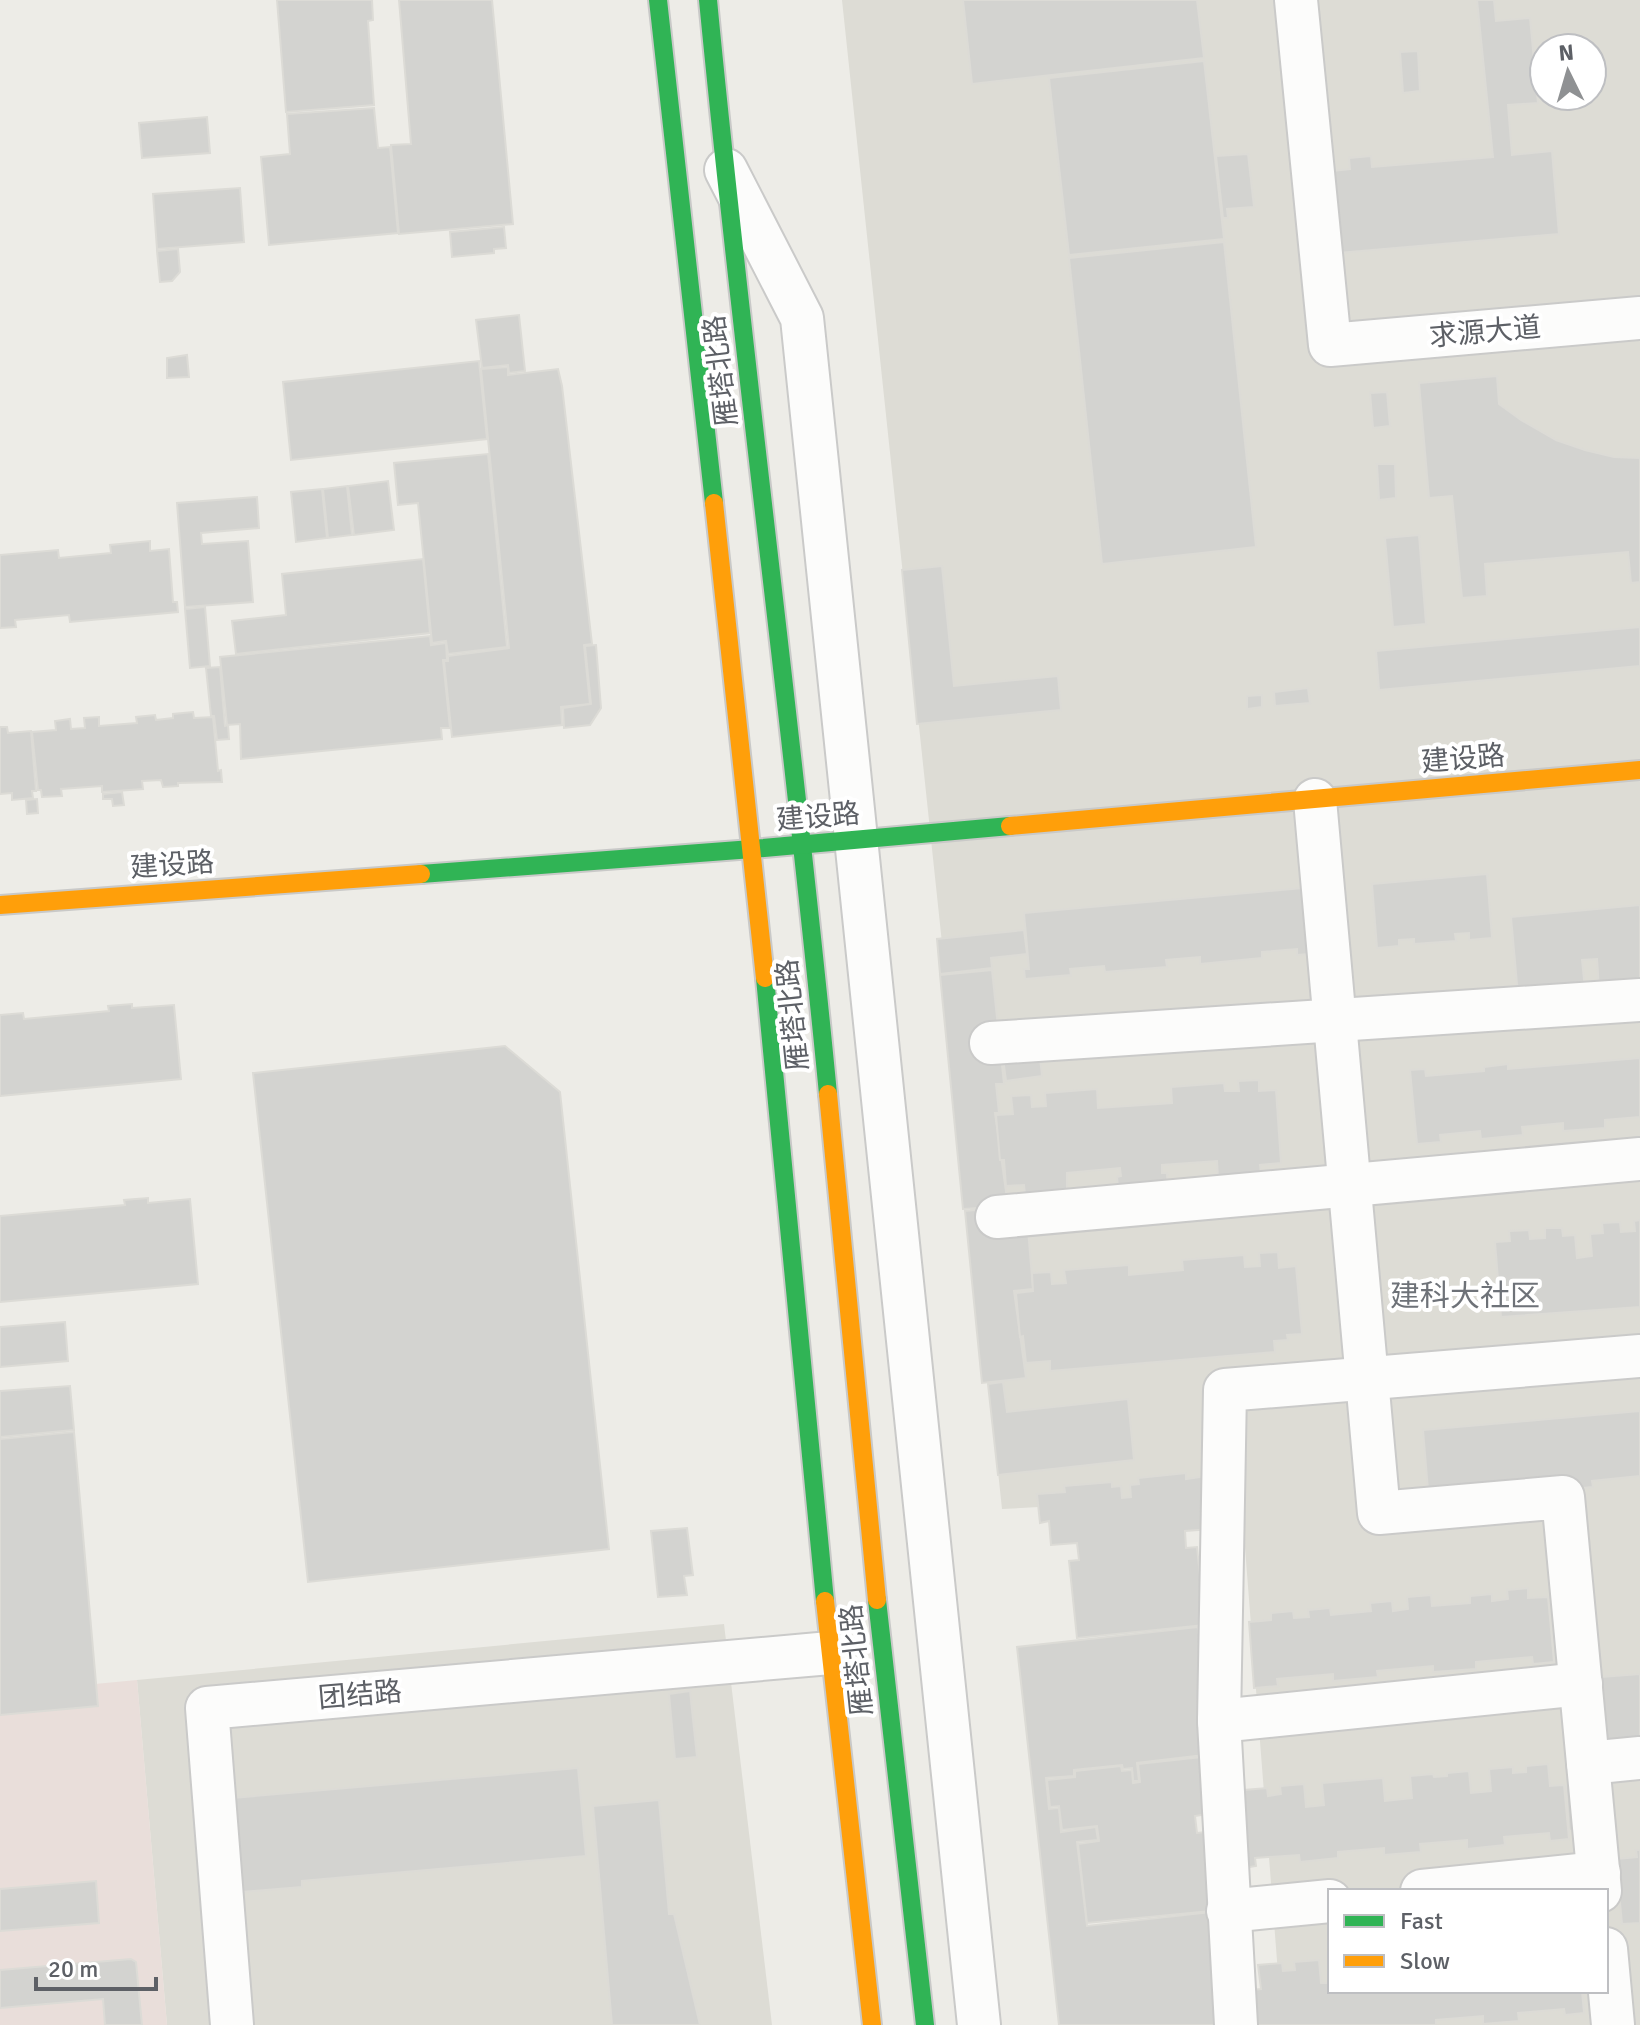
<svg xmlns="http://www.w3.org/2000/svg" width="1640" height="2025" viewBox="0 0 1640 2025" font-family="Signika,'Noto Sans SC',sans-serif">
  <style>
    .education { fill: #dddcd5; fill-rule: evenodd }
    .medical { fill: #e9deda }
    .building { fill: #d3d3d0; stroke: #dcdbd6; stroke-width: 2 }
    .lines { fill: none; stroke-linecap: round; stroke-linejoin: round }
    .street-casing { stroke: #cacac9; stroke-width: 46 }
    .fast-casing { stroke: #c9c9c8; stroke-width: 22 }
    .slow-casing { stroke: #c9c9c8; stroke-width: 22 }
    .street { stroke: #fcfcfb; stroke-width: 42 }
    .fast { stroke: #30b455; stroke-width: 18 }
    .slow { stroke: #ff9f0a; stroke-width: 18 }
    .labels { text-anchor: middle; stroke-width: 8; stroke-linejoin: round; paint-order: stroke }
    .street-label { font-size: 28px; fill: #5d6066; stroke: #fff }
    .neighbourhood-label { font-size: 30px; fill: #6e7278; stroke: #fff }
  </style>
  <rect width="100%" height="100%" fill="#edece7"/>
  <g class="education">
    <path d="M842,0h798v2025h-358l-41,-529 -239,13zM1544,48h48v48h-48zM1330,1891h276v100h-276z"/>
    <polygon points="724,1624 772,2025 167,2025 137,1680"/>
  </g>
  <polygon class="medical" points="137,1680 167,2025 0,2025 0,1693"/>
  <g class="building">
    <polygon points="277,0 372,0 373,20 368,21 374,105 286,112"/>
    <polygon points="399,0 492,0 513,224 399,234 391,145 411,144"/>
    <polygon points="963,0 1197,0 1204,58 972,84"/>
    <polygon points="1477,0 1494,0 1496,21 1530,18 1538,103 1508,105 1512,155 1552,151 1559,234 1338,253 1332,171 1350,169 1349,158 1371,156 1372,167 1493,157"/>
    <polygon points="1418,51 1420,91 1403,93 1400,52"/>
    <polygon points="1204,61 1224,239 1069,255 1049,78"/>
    <polygon points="374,108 378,148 390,147 398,233 269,245 261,157 290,154 287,114"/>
    <polygon points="207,117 210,153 142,158 139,123"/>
    <polygon points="1248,154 1254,207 1227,209 1228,218 1223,218 1216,156"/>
    <polygon points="240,188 244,242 157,249 153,194"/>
    <polygon points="504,227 506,248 494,249 494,253 452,257 450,232"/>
    <polygon points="1224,242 1256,547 1102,564 1069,258"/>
    <polygon points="178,249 180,272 172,281 160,282 157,251"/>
    <polygon points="519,315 525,371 509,373 508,365 482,368 476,320"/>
    <polygon points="187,355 189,377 167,378 167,358"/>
    <polygon points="479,361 487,439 291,460 283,382"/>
    <polygon points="508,367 508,375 558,369 562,386 592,644 584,645 590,704 561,707 562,725 452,737 444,661 448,661 448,656 509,648 481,369"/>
    <polygon points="1497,376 1499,404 1521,420 1556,440 1585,450 1614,457 1640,458 1640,582 1631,583 1628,552 1485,564 1487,596 1462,598 1452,496 1429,498 1419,383"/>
    <polygon points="1387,392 1390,426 1373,428 1370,393"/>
    <polygon points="488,454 507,647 448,654 446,641 432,643 418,503 398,505 394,463"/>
    <polygon points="1377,464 1395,464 1396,498 1379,500"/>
    <polygon points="388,481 394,530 354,535 348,486"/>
    <polygon points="347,486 352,535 328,538 323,489"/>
    <polygon points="322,489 327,538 296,542 291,492"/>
    <polygon points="257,497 259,528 201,533 202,544 248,541 253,602 185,607 177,503"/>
    <polygon points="1419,535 1426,624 1393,627 1385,538"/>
    <polygon points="150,541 150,551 169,549 173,602 177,602 178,612 70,622 69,615 15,620 16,627 0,628 0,555 58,550 59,558 111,553 110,545"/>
    <polygon points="423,559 430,633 236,654 232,621 286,615 282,574"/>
    <polygon points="942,566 954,686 1058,676 1061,710 917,724 902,570"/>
    <polygon points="205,607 210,666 190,668 185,609"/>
    <polygon points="1640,627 1640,666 1379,690 1376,651"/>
    <polygon points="430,636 431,645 446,643 447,660 443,660 450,728 441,728 442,739 241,759 240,724 227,725 220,657"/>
    <polygon points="596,645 601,708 590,725 564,728 563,708 591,704 585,646"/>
    <polygon points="220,667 225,726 228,725 229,739 217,740 214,716 211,716 206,668"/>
    <polygon points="1308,688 1310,703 1275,706 1274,692"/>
    <polygon points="1262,695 1262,707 1247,709 1247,696"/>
    <polygon points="193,712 194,718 213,717 218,771 221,770 222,782 178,783 178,786 163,787 161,780 142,781 143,789 102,792 102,786 61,789 62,796 42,797 41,790 38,790 32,732 56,730 55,721 70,719 71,729 85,728 84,718 99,717 99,726 137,723 136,717 155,715 156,720 173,718 173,714"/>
    <polygon points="0,727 7,727 8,733 31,731 36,791 32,791 33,798 12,800 12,793 0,794"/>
    <polygon points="122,792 124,805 113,806 112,799 103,799 103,794"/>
    <polygon points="37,799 38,813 27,814 26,800"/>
    <polygon points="1487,874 1492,938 1469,940 1469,933 1455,934 1456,941 1414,944 1414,939 1399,940 1399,946 1377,948 1372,884"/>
    <polygon points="1314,887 1322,953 1297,955 1297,949 1262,952 1262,958 1200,964 1200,957 1166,960 1167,967 1105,972 1104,966 1070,969 1071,975 1025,979 1024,969 1029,969 1024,913"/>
    <polygon points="1640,905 1640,984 1599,988 1597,959 1582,960 1585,989 1518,995 1511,917"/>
    <polygon points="1024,930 1027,954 991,958 992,968 940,974 937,939"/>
    <polygon points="992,970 1004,1084 996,1084 999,1113 995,1113 1008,1206 963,1209 940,975"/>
    <polygon points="132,1004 132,1008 174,1005 181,1079 0,1096 0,1015 23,1013 24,1019 109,1011 108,1006"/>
    <polygon points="1037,1030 1042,1076 1006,1081 1000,1035"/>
    <polygon points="505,1046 560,1092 609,1549 308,1582 253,1073"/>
    <polygon points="1640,1058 1640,1117 1605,1120 1605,1128 1563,1131 1563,1123 1522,1127 1523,1135 1481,1139 1480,1131 1440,1135 1441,1142 1417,1144 1410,1070 1425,1069 1426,1076 1484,1071 1484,1067 1508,1064 1508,1069"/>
    <polygon points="1259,1080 1259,1091 1276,1090 1281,1163 1260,1165 1261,1174 1218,1178 1217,1161 1162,1165 1162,1173 1167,1173 1168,1191 1119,1196 1117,1177 1121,1176 1120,1168 1067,1173 1067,1190 1025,1194 1024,1185 1006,1186 1004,1160 1000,1160 996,1115 1013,1114 1011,1096 1031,1095 1032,1107 1046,1106 1045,1093 1097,1089 1098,1108 1172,1103 1171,1087 1224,1083 1225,1091 1239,1091 1238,1081"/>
    <polygon points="148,1198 148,1203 190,1199 198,1284 0,1302 0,1216 125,1205 124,1200"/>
    <polygon points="1026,1205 1033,1289 1014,1291 1026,1378 982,1383 965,1211"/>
    <polygon points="1640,1220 1640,1307 1501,1317 1495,1242 1510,1241 1509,1231 1529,1230 1530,1239 1545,1238 1545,1228 1562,1228 1563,1236 1575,1235 1577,1258 1592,1256 1590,1234 1603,1233 1602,1223 1620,1222 1621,1232 1635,1231 1634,1221"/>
    <polygon points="1278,1252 1279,1268 1296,1266 1302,1334 1287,1335 1288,1340 1274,1341 1275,1352 1050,1371 1050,1361 1026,1363 1023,1336 1020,1337 1016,1293 1033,1291 1032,1273 1051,1272 1052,1284 1066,1283 1064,1270 1129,1265 1129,1275 1183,1270 1182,1260 1244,1255 1245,1267 1260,1266 1259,1253"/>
    <polygon points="65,1322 68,1361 0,1367 0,1327"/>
    <polygon points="1003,1382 1007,1412 1128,1399 1134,1460 998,1475 988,1384"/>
    <polygon points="70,1386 74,1430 0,1437 0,1391"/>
    <polygon points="1640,1411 1640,1476 1592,1481 1593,1487 1429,1502 1423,1430"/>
    <polygon points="74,1432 98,1706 0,1715 0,1439"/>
    <polygon points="1186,1473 1186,1479 1213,1475 1211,1529 1185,1531 1186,1548 1197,1547 1205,1625 1077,1638 1069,1561 1079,1560 1077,1543 1051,1545 1049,1521 1040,1523 1037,1494 1065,1492 1064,1486 1112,1482 1112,1487 1121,1486 1122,1498 1131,1497 1130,1485 1139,1484 1138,1478"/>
    <polygon points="687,1528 693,1575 684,1576 687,1595 658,1597 651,1531"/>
    <polygon points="1528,1588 1528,1598 1548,1597 1554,1662 1533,1664 1532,1657 1476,1662 1476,1669 1433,1672 1433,1666 1377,1671 1378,1677 1333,1681 1333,1674 1277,1679 1278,1686 1254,1688 1249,1622 1271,1620 1271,1613 1293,1611 1294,1618 1309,1617 1308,1610 1330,1608 1331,1615 1371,1611 1370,1603 1392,1601 1393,1611 1408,1609 1407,1597 1431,1595 1432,1606 1470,1603 1470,1596 1492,1594 1492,1601 1508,1599 1507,1590"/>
    <polygon points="1198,1627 1213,1754 1137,1763 1139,1781 1133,1781 1132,1768 1123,1769 1122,1765 1074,1770 1074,1776 1046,1778 1049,1809 1059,1808 1061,1832 1096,1827 1098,1840 1077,1842 1087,1926 1211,1912 1224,2025 1059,2025 1017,1647"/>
    <polygon points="1640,1674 1640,1737 1629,1738 1630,1743 1607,1745 1601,1677"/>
    <polygon points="690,1691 697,1757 675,1759 669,1694"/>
    <polygon points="1202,1757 1208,1814 1195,1816 1197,1833 1205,1832 1211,1911 1087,1923 1078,1844 1099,1841 1097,1826 1062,1830 1059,1806 1050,1807 1047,1780 1075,1777 1075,1771 1121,1766 1122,1771 1132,1770 1133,1783 1140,1782 1138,1764"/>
    <polygon points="1548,1764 1550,1786 1564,1785 1569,1839 1550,1841 1549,1833 1504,1837 1505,1845 1467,1849 1467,1840 1420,1844 1421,1852 1384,1855 1384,1848 1338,1852 1338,1858 1300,1862 1299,1855 1255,1858 1256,1866 1243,1868 1238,1813 1246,1812 1244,1790 1267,1788 1268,1796 1281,1794 1280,1786 1304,1784 1306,1807 1324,1805 1322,1783 1383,1778 1385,1801 1412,1798 1410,1776 1433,1774 1434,1777 1447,1776 1447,1773 1469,1771 1471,1793 1491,1791 1489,1769 1513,1767 1513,1773 1526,1772 1526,1766"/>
    <polygon points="578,1768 586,1856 302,1881 302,1887 228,1893 220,1799"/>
    <polygon points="1566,1786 1572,1786 1577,1830 1569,1831"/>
    <polygon points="659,1800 669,1914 674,1914 700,2025 612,2025 593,1806"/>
    <polygon points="1636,1850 1640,1850 1640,1923 1622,1924 1616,1859 1637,1857"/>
    <polygon points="96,1881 99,1923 0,1931 0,1889"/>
    <polygon points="131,1959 136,1962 142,2025 105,2025 103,1999 0,2008 0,1970"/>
    <polygon points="1319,1960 1321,1983 1330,1983 1330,1991 1582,1991 1584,2013 1565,2015 1564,2009 1518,2013 1519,2021 1483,2024 1483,2016 1436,2020 1436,2025 1256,2025 1252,1990 1261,1989 1258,1965 1282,1963 1283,1971 1295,1970 1294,1962"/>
  </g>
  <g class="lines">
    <g class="street-casing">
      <g id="street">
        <polyline points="1296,0 1330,345 1640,318"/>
        <polyline points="726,170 802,318 979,2025"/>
        <polyline points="1315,800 1379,1513 1563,1497 1600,1891"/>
        <polyline points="991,1043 1640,1000"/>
        <polyline points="997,1217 1640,1159"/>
        <polyline points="1219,1721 1581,1684"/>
        <polyline points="1588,1763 1640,1758"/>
        <polyline points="1422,1891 1599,1873"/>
        <polyline points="1228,1911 1330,1901"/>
        <polyline points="1606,1949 1613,2025"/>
        <polyline points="232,2025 207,1708 830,1653"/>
        <polyline points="1236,2025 1219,1721 1225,1390 1640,1356"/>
      </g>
    </g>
    <g class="fast-casing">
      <g id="fast">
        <polyline points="658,0 714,503"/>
        <path d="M708,0c35,365 85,729 120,1094"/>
        <polyline points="421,874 752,849 1010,826"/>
        <polyline points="765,978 825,1601"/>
        <polyline points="877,1600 925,2025"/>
      </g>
    </g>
    <g class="slow-casing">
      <g id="slow">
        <polyline points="714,503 765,978"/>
        <polyline points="1010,826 1640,770"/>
        <polyline points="0,905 421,874"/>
        <polyline points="828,1094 877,1600"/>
        <polyline points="825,1601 872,2025"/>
      </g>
    </g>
    <use href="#street" class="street"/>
    <use href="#fast" class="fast"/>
    <use href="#slow" class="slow"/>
  </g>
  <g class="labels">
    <g class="street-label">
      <text transform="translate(1485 331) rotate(-5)" y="10">求源大道</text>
      <text transform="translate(720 371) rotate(-97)" y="10">雁塔北路</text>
      <text transform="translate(1463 758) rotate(-5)" y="10">建设路</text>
      <text transform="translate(818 816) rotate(-5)" y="10">建设路</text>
      <text transform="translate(172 864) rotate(-4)" y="10">建设路</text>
      <text transform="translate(792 1015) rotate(-96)" y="10">雁塔北路</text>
      <text transform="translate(856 1660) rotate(-96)" y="10">雁塔北路</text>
      <text transform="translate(360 1694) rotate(-5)" y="10">团结路</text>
    </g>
    <g class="neighbourhood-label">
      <text x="1465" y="1306">建科大社区</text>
    </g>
  </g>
  <rect x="1328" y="1889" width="280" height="104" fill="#ffffff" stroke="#bebfc2" stroke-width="2"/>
  <rect x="1344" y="1915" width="40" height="12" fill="#30b455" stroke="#bebfc2" stroke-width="2"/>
  <text x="1400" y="1929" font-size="24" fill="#5d6066">Fast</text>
  <rect x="1344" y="1955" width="40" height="12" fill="#ff9f0a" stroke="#bebfc2" stroke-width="2"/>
  <text x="1400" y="1969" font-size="24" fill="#5d6066">Slow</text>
  <g transform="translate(1568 72) rotate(355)"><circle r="38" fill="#ffffff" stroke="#bebfc2" stroke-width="2"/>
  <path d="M0-6L14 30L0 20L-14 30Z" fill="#8f9193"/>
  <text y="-12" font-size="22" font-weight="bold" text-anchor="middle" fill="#5d6066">N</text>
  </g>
  <path d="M36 1977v12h120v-12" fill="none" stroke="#5d6066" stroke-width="4"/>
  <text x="48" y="1977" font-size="24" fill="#5d6066" stroke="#ffffff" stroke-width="6" paint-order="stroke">20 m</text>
</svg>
